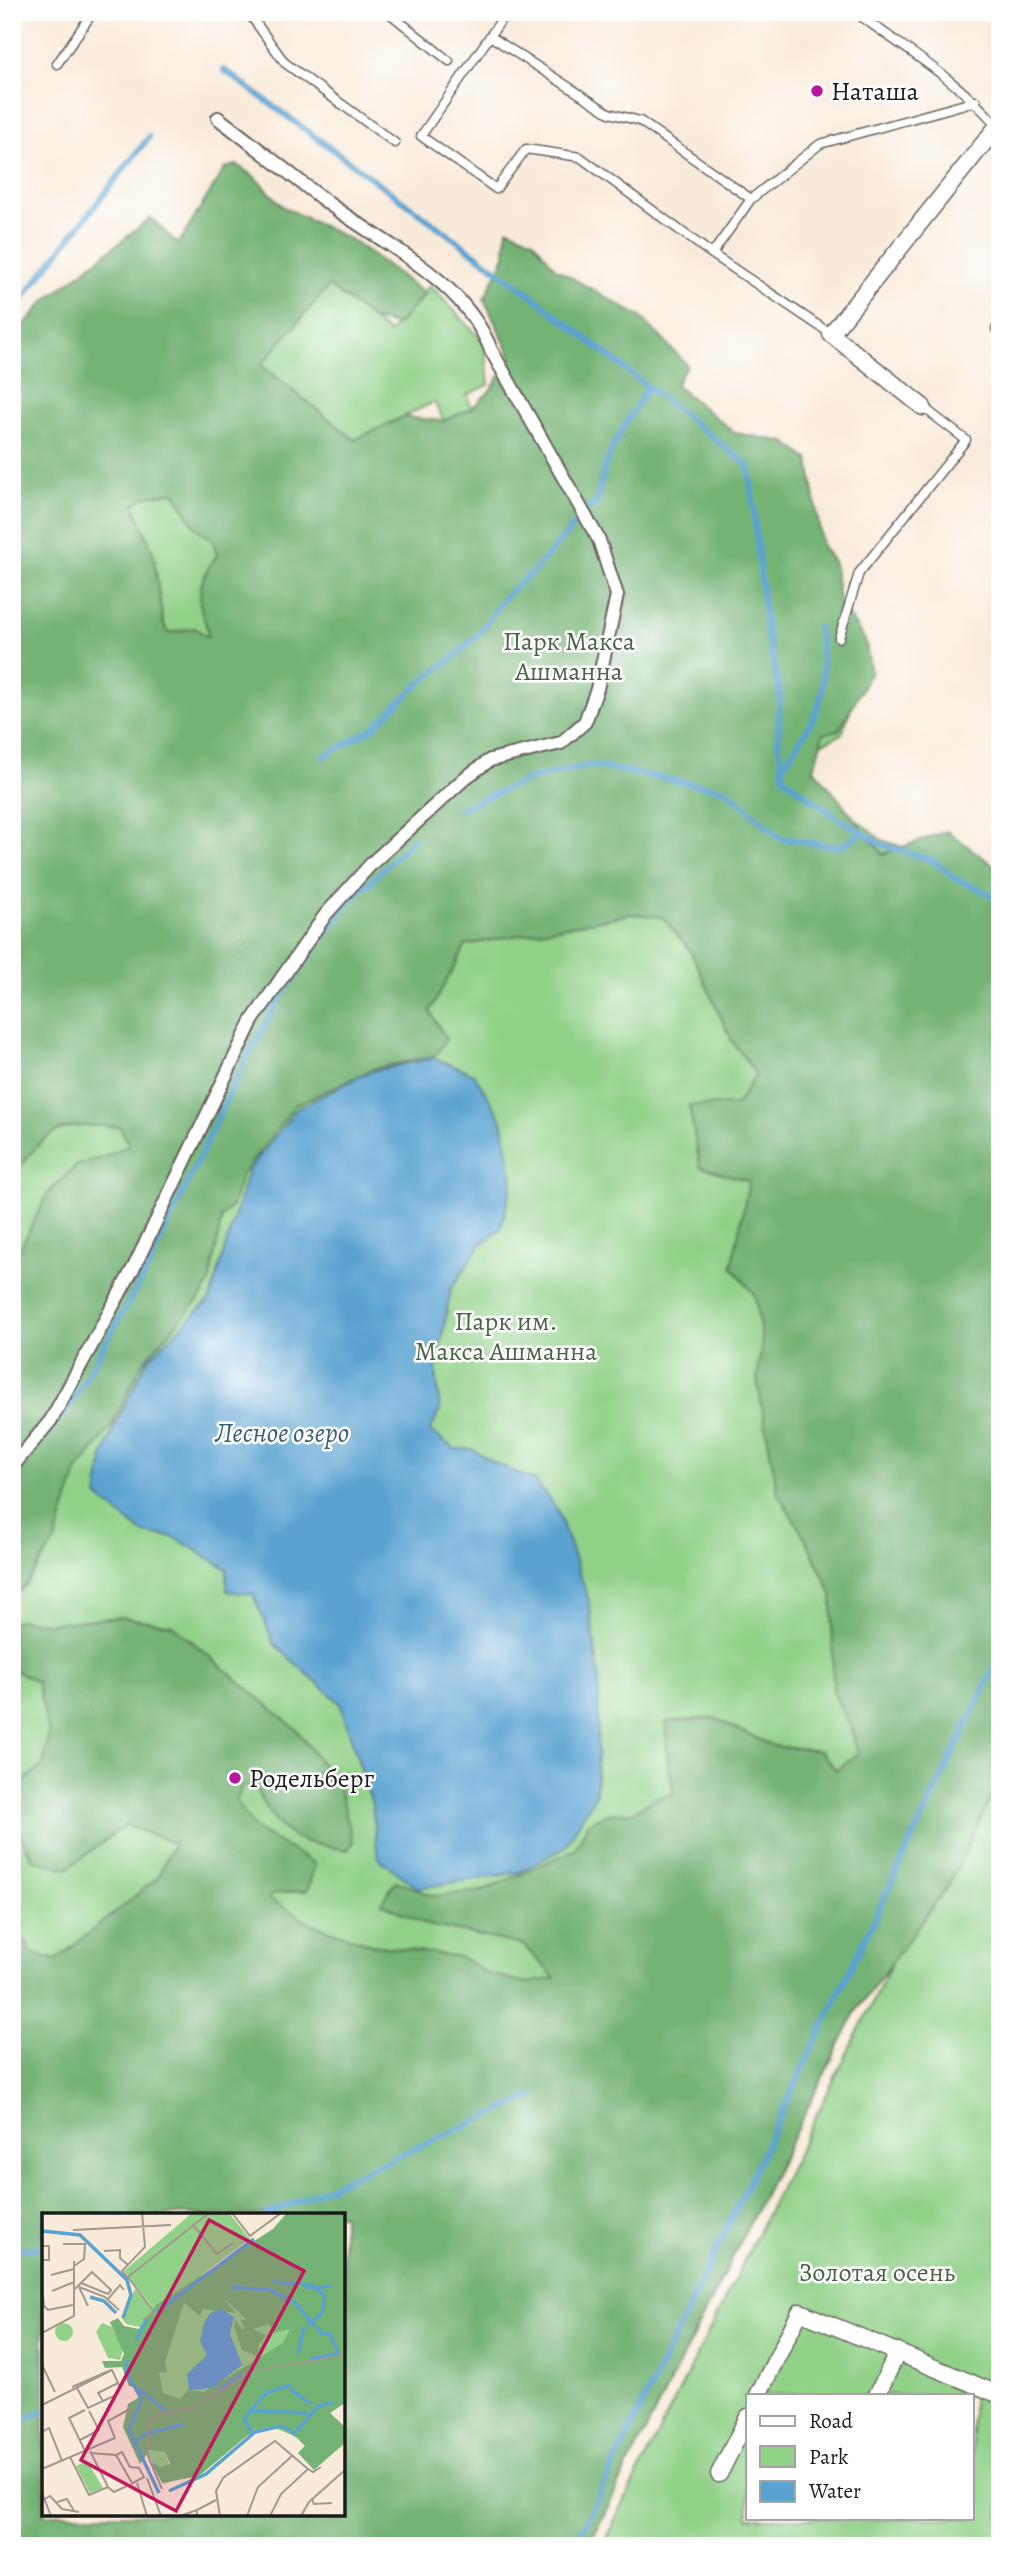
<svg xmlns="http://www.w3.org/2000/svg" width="1012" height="2558" viewBox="0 0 1012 2558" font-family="Alegreya,serif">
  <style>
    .green { fill: #91d188; stroke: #567652; stroke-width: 2; fill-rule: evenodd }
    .forest { fill: #74b374; stroke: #486848; stroke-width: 2; fill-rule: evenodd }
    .water { fill: #5aa3d1; stroke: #3b6076; stroke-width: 2 }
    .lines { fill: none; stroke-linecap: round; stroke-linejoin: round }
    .stream { stroke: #5aa3d1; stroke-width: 6 }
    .service-casing { stroke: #69645e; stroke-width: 11 }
    .pedestrian-casing { stroke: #69645e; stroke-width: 16 }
    .minor-casing { stroke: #69645e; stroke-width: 19 }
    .service { stroke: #fff; stroke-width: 8 }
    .pedestrian { stroke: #fff; stroke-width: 12 }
    .minor { stroke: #fff; stroke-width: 16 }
    .poi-dot { fill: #b5179e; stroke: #fff; stroke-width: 2.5 }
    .labels { text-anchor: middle; stroke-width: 5; stroke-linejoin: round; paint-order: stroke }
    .poi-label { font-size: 26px; fill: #1c1c1c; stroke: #fff; text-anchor: start }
    .park-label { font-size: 26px; fill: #4b6447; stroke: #fff }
    .water-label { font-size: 28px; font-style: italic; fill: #3b6076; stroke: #fff }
    .inset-river { fill: none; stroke: #5aa3d1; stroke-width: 3.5 }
    .inset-road { fill: none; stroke: #a1988e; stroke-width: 2 }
    .view { fill: #c2185b; fill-opacity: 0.15; stroke: #c2185b; stroke-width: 3.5 }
    .inset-edge { fill: none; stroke: #1c1c1c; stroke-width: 3.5 }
  </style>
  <rect width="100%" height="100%" fill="#fff"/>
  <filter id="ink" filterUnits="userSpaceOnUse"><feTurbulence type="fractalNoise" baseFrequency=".0143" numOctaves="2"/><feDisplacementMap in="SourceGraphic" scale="14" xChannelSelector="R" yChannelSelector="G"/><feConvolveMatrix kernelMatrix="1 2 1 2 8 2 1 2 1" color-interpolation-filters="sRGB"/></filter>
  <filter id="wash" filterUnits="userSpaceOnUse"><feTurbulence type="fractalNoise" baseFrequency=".00686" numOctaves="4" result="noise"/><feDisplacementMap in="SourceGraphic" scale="28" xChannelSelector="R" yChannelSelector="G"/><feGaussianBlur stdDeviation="1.57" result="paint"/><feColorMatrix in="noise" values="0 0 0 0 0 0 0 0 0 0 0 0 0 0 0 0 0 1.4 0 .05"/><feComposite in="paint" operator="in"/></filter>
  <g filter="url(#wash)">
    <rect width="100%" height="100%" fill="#f9ebda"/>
    <path class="green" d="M237,165l19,13 27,29 72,35 68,51 7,-8 55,58 4,42 -22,10 5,13 -28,13 -10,-19 -79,38 -94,-75 68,-80 60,48 7,-8 -22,-5 -46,-40 -121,15 69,143 490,34 31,-22 8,20 8,52 45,167 -16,45 -26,12 -8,27 46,45 28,22 78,27 40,26v1653h-398l290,-583 -36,48 -31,59 -237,476h-576v-2184l141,-74 69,-104 3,-16zM44,2215h299v299h-299zM748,2395h224v123h-224z"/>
    <path class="forest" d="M237,165l19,13 27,29 72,35 70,52 -27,31 -24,-5 -45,-34 -68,79 94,75 48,-23 41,4 28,-13 17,-16 23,-34 -28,-59 21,-43 2,-28 26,12 22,28 87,50 45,47 -12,20 60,48 50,9 24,18 13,86 12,17 5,39 26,38 6,32 -32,58 -16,4 -9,35 69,85 64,-23 53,39v909l-50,104 -94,128 -268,535h-576v-627l20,34 24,7 101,-82 17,-35 -48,-18 -59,44 -34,-9c-22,-41 -33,-64 10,-95l6,-32 -12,-51 -25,-13v-45l5,-4 34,3 70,-6 51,8 124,104 43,58 14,55 -5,8c-58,-9 -64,-11 -93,-62l-12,-2 -7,15 18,27 61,36 -8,27 -33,2 -5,5 43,26 61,21 87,12 29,17 38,9 28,-5 -32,-33 -95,-20 -47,-22 15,-22 37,15 50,-5 93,-42 12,-26 17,-9 28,-2 23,-14 18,-4 -7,-39 -1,-33 48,-4 59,28 47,5 16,19 22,-17 -8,-27 -17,-34 -1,-98 -27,-56 -27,-44 -21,-114 5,-40 -7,-44 -23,-30 17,-85 -49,-14 -11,-62h47l20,-30 -24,-34 -42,-91 -28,-33 -30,-3 -166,31 -36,66 16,28 -10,16 -63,14 -78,36 -54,71 -9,30 -10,10 -12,64 -7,15 -60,67 -32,65 -34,45 -22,69 -30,45 -13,11v-332l36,-72 29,-28 30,-9 22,-11 -9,-18c-64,-4 -69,-1 -108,50v-838l33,-38 106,-83 27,26 47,-76zM174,492l22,36 17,12 4,15c-13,17 -20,33 -16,54 2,10 8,18 7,28l-13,-9 -27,5 -5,-11 -10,-70 -19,-47 10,-8zM44,2215h299v299h-299z"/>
    <polygon class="water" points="434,1058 474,1074 502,1120 513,1180 501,1229 481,1244 451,1289 436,1370 440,1410 430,1431 455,1449 473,1449 488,1460 535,1481 557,1509 589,1601 599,1678 596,1794 565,1847 520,1872 418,1888 378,1858 372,1804 340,1703 274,1644 253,1594 227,1591 227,1569 174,1537 143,1533 97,1496 103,1457 114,1427 148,1359 210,1299 248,1171 296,1109 368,1072"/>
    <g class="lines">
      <g class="stream">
        <polyline points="224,70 527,292 749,466 766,629 780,695 778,740 784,778 832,814 885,846 933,860 954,878 988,893 1000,904"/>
        <polyline points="12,312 149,137"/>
        <path d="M323,757l50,-29 50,-48 34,-25 24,-24 25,-36 28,-24 54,-62 10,-7c4,-51 26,-72 49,-115"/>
        <path d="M782,767c41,-60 47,-67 36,-140"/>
        <polyline points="459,809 529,779 591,765 727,790 780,838 840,847 862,832"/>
        <polyline points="64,1415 146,1272 241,1068 281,996 345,907 414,838"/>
        <polyline points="12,1486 19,1481"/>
        <polyline points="266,2215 533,2096"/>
        <polyline points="12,2249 44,2248"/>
        <polyline points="12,2425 44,2411"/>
        <polyline points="575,2546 1000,1655"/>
      </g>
    </g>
  </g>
  <g filter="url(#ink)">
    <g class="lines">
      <g class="service-casing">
        <g id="service">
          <polyline points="248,12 285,63 395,143"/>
          <polyline points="388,12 449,61"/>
          <path d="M855,12c49,36 103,68 142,114"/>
          <polyline points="499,23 421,136 496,189 526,149 580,157 712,254 751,199"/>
          <polyline points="490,36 609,113 640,121 751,199 820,144 976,101"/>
          <polyline points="57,64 93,12"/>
          <polyline points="712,254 831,334"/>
          <polyline points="1000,325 996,329 1000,332"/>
          <polyline points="839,638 859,573 966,440 923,407"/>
        </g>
      </g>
      <g class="pedestrian-casing">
        <path id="pedestrian" d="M12,1467l39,-47 84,-155 117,-244 74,-107 46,-51 93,-85 25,-18 71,-17 24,-21 12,-33 20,-94 -18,-55 -108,-190c-28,-71 -105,-104 -163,-147 -37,-28 -73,-57 -110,-85"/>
      </g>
      <g class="minor-casing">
        <g id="minor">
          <polyline points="923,407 831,334 1000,123"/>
          <polyline points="758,2395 800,2312 1000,2395"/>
          <polyline points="877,2395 898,2351"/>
          <polyline points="719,2474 748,2417"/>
        </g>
      </g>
      <use href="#service" class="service"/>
      <use href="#pedestrian" class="pedestrian"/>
      <use href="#minor" class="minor"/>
    </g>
  </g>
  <g class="poi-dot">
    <circle cx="817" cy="91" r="7"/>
    <circle cx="235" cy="1778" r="7"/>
  </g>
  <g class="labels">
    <g class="poi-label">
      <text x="831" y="100">Наташа</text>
      <text x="249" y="1787">Родельберг</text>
    </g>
    <g class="park-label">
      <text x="569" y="650">Парк Макса<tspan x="569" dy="30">Ашманна</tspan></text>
      <text x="506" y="1330">Парк им.<tspan x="506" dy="30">Макса Ашманна</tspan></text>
      <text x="877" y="2281">Золотая осень</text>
    </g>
    <g class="water-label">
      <text x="282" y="1442">Лесное озеро</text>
    </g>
  </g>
  <g transform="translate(42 2213)">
    <rect width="303" height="303" fill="#f9ebda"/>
    <path d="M150,0h37l21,26 -55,41 78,-51 14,-16h58v189l-15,11 15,14v16l-47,10 7,-7 -7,-9 -30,-11 -34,16 -29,28 -41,14 -16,-30 4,-5 13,3 7,21v-17l-44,-28 -4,1 6,-26 9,-5 -9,-17 1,-34 9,-20 -14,-3 -4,-6 13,-29 19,20 -30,-38zM60,110l10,4 11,23 -3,10 -12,-2 -12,-26zM13 119a9 9 0 1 1 18 0a9 9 0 1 1-18 0ZM45,248l16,27 -13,5 -14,-27z" fill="#91d188"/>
    <path d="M245,0h58v190l-15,10 15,14v16l-31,27 -16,-17 7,-7 -8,-8 -21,-12 -22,4 -55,46 -37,7 -11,-21 9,5 10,-3 -5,-12 -15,-2 -10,14 -17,-37 5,-23 10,-6 -2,-11 -7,-1 -7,-19 -17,1 -3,-7h19l3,-7 -14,-32 8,-4 6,8 15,3 17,-24 117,-76zM181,85l23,21 -6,1 4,6 -1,5 -7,-11 -2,6 8,24 17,7 -1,-11 8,-11 -13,-6 16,-5 5,9 16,-4 -7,14 -79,49 -16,-2 -8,9 -17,-6 -4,-21 8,1 -2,-11 19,-59 16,13 3,-7 33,4z" fill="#74b374" fill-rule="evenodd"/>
    <path d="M179,96l13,8 -4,17 12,31 -30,23 -23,2 -2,-16 20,-19 -7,-14 4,-18 6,-10z" fill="#5aa3d1"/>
    <path class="inset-river" d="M0,18l38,4 47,45 4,15 -8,23M230,69l40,3 13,11 -3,18 -15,11M189,74l39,3 25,13 27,31h8l9,20M263,75l27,-2M48,84l14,4 12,12M115,99l97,-73M94,127l11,-21M256,141l6,-27M268,146l27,-5M85,147l-1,13 16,26 -13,31 30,63M97,176l27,22M248,176l21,15M177,177l22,-15M209,198l57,2M210,220l-7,-13 2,-5 19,-22 25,-8M93,229l10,-8 39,-10M127,278l37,-17 49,-42 26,-6 14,7 23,-27 16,-4"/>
    <path class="inset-road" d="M190,0l18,23 31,-23M150,11l25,30 16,-11M31,17l98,-5M21,31h22l-1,15 -10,7M0,33h7v14h-7M62,38l16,-1v8l8,7M9,62l23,-6M85,64l-5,-6 23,-24 -3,-34M0,72l2,21 4,4 25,-5M37,74l26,10 14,13M37,74l9,19M33,76l17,-17 19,18 -3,4 -27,-11M10,78l22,-9M66,86l12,-14 4,5M101,107l11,-8 -26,-35 81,-64M0,120l32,-17v-55M0,152l13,27M30,174l39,-17M35,175l11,20 28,-13M61,188l-5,-8 20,-10M0,192l70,-35 8,17M0,219l7,-4 13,33M38,227l19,-10 -10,-19M43,238l-16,-33 16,-8M48,238l18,36M48,240l26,2 16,28M74,242l6,-3 8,15 9,1 5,9 -13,7M28,244l19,38 19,-8 6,5 13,-6M0,256l73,-31 -7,-17 22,-12M105,265l14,38M95,270l10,33M120,276l-14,-33v-32l10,-10 33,-5 61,-38 93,-16M0,280l9,23M3,286l5,-3 12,13 17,3M270,286l2,5 18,-1M15,289l10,-3 7,12M155,297l19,-10M138,303l17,-6v6M178,303l-4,-25 7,-13 52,-37 33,28M205,303l11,-29 35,-32M228,303l11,-22 27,-25 5,3 8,-5M259,303l8,-14 36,-32"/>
    <path class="view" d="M167,7l95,51 -128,240 -95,-51z"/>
    <rect width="303" height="303" class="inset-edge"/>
  </g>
  <rect width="1012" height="2558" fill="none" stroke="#fff" stroke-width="42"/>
  <rect x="746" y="2394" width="228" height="126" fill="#ffffff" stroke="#a4a4a4" stroke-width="2"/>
  <rect x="760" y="2416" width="35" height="10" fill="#ffffff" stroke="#a4a4a4" stroke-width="2"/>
  <text x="809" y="2428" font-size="21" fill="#1c1c1c">Road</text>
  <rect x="760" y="2446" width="35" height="21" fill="#91d188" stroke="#a4a4a4" stroke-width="2"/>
  <text x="809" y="2464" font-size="21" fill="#1c1c1c">Park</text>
  <rect x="760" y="2481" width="35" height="21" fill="#5aa3d1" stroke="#a4a4a4" stroke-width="2"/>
  <text x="809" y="2498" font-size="21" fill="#1c1c1c">Water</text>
</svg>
